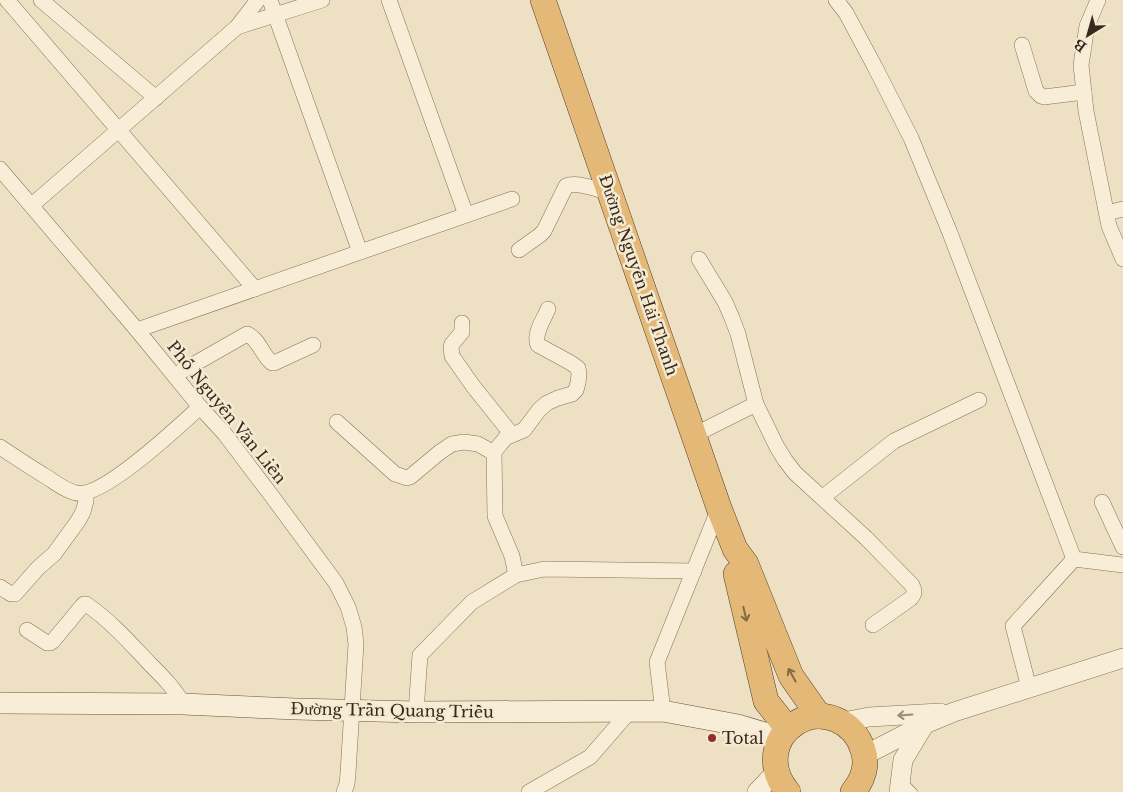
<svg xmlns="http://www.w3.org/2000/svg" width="1123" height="792" viewBox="0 0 1123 792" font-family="'Libre Baskerville',serif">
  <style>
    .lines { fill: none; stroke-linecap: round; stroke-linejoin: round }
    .service-casing { stroke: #86715a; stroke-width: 9 }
    .minor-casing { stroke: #86715a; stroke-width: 16 }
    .tertiary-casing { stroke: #86715a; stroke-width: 20 }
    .secondary-casing { stroke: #68523d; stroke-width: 22 }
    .trunk-casing { stroke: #543f2e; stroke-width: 26 }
    .service { stroke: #f8edd6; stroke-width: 8 }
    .minor { stroke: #f8edd6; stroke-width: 15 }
    .tertiary { stroke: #f8edd6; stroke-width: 19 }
    .secondary { stroke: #f8edd6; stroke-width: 21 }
    .trunk { stroke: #e4b978; stroke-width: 25 }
    .oneway { stroke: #856a46 }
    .oneway2 { stroke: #988b7a }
    .poi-dot { fill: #942c2e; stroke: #f4ead2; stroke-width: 2 }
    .labels { text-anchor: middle; stroke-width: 5; stroke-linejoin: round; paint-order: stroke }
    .street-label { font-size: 16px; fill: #37291e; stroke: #f4ead2 }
    .poi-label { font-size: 16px; fill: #37291e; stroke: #f4ead2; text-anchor: start }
  </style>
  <rect width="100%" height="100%" fill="#ede0c3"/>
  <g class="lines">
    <g class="service-casing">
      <polyline id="service" points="902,781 913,792"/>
    </g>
    <g class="minor-casing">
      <g id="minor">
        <polyline points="7,0 255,289"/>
        <polyline points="41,0 156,98"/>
        <polyline points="270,0 360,252"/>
        <polyline points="389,0 466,215"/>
        <polyline points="836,0 846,13 875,67 911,138 950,233 1074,559 1123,565"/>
        <polyline points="1098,0 1087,26 1081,65 1086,111 1109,226 1123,259"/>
        <polyline points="237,27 322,0"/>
        <polyline points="1022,45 1036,91 1041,96 1044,97 1084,92"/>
        <polyline points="0,169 137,330 200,407 224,433 271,495 336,583 348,607 354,627 356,644 348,773 347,784 344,792"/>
        <polyline points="32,205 237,27 258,0"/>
        <polyline points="1107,213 1123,209"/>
        <path d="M519,250l21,-15 4,-4 22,-45c10,-5 33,4 44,7"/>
        <path d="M699,259l26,43 7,16 6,16 18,70 21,43 8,13 10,13 71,65 46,47c3,6 3,9 -2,14l-37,26"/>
        <path d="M462,323v9l-10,12 -1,3 1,9 21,30 36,45c-3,9 -11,14 -15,22l1,63 17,40 4,19"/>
        <polyline points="137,330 512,199"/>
        <path d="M175,375l72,-41c12,5 15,21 25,29h2l39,-18"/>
        <polyline points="337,422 395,474 407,478 410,477 440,452 452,444 464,442 478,444 494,453"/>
        <polyline points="694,435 756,404"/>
        <path d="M507,437l17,-7 15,-20 8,-7 11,-5 14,-4 4,-4 2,-7 1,-9 -1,-6 -7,-5 -33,-18c-5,-11 6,-26 10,-36"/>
        <path d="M0,447c15,10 30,20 45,29 10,6 19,14 31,17 26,6 103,-67 124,-86"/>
        <polyline points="823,497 894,441 979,400"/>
        <polyline points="1102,502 1123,547"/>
        <polyline points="0,587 11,594 15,594 38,568 54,554 78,521 83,512 86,501 86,493"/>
        <path d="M27,630l20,13h3l3,-2 29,-35 2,-2h2c25,17 45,40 65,61 12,12 24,24 32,39"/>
        <polyline points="1029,688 1013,626 1074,559"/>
        <polyline points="663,711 657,662 719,508"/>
        <polyline points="416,712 420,655 472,602 516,575 544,569 694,571"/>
        <polyline points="529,792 590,757 630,711"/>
      </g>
    </g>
    <g class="tertiary-casing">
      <g id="tertiary">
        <polyline points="843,722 869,717 940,713"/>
        <polyline points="865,755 925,724 954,712 1123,658"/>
        <polyline points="757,792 776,772"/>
        <polyline points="899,792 903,760 924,725"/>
      </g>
    </g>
    <g class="secondary-casing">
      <polyline id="secondary" points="0,703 183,704 296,709 416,712 663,711 738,725 781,738"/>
    </g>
    <g class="trunk-casing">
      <g id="trunk">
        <polyline points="543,0 719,508 735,549 746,564 791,676 819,716"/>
        <polyline points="736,574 766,701 788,729"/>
        <path d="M788,792c-19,-22 -17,-53 8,-69 26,-17 59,-1 67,27 5,15 0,30 -10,42"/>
      </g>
    </g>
    <use href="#service" class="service"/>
    <use href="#minor" class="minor"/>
    <use href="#tertiary" class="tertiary"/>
    <use href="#secondary" class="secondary"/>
    <use href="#trunk" class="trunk"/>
  </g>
  <defs><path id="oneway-shaft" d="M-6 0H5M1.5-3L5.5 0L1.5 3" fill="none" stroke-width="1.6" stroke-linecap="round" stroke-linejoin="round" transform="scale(1.25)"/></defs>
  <g class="oneway">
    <use href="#oneway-shaft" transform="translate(745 614) rotate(77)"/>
    <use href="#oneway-shaft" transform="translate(792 675) rotate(-119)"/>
  </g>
  <use class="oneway2" href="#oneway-shaft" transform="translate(905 715) rotate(176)"/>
  <circle class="poi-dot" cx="712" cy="738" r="5"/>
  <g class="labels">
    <g class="street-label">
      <text transform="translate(639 275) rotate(71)" y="6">Đường Nguyễn Hải Thanh</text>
      <text transform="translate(227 412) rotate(51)" y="6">Phố Nguyễn Văn Liền</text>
      <text transform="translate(392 710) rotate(1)" y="6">Đường Trần Quang Triều</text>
    </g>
    <g class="poi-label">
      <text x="722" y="744">Total</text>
    </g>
  </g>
  <g transform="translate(1088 35) rotate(217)" stroke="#f4ead2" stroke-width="4" paint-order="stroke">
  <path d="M0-4L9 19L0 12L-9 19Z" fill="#37291e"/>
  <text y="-8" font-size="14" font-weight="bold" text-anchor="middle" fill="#37291e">B</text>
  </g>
</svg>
